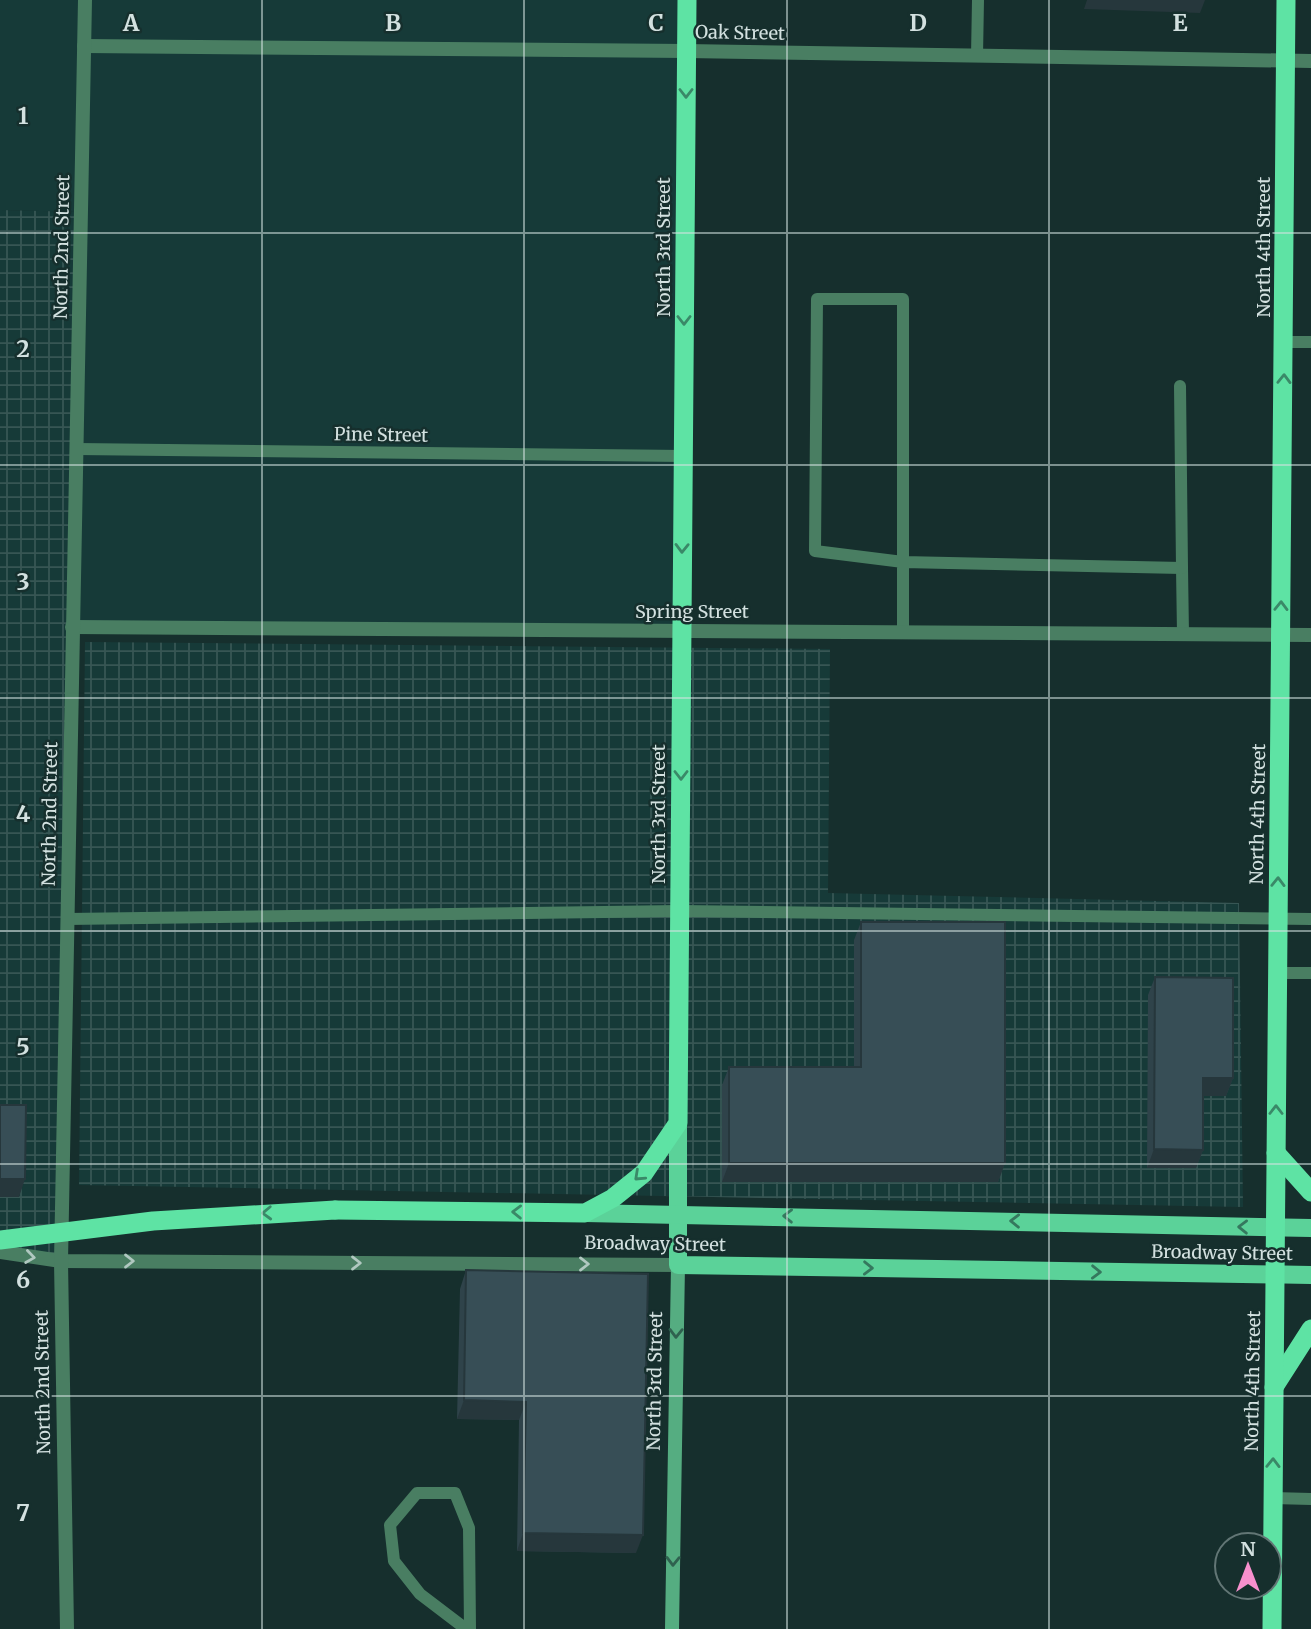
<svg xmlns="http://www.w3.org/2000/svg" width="1311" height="1629" viewBox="0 0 1311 1629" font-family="Merriweather,serif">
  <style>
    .built { fill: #163a38 }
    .industrial { fill: url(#industrial-grid) }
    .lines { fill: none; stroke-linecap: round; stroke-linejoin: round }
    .service { stroke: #497e62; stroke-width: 12 }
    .minor { stroke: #497e62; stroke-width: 14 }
    .secondary { stroke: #55ad81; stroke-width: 14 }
    .primary { stroke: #5bd299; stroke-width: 18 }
    .trunk { stroke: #5ee3a4; stroke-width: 19 }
    .trunk-bridge { stroke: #5ee3a4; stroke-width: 19 }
    .wall { fill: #2f434a }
    .shaded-wall { fill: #26373c }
    .building { fill: #374e56; stroke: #26373c; stroke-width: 2 }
    .oneway { stroke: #3a8968 }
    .oneway2 { stroke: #35785e }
    .oneway3 { stroke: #b0c8c0 }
    .oneway4 { stroke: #2f614f }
    .grid { fill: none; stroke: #d3e1e0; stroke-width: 2; stroke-opacity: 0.55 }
    .labels { text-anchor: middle; stroke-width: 5; stroke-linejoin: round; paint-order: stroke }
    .street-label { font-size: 18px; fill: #d3e1e0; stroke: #162f2d }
    .grid-label { font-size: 23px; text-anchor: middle; font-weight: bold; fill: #d3e1e0; stroke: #162f2d; stroke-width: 5; stroke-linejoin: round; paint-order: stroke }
  </style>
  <defs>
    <pattern id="industrial-grid" width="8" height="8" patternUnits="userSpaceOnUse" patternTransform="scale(1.75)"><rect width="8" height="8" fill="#163a38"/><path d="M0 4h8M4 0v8" fill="none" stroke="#375654"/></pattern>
  </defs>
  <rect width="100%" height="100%" fill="#162f2d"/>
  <polygon class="built" points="0,0 687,0 682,632 72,627 81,212 0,210"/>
  <g class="industrial">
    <polygon points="0,210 82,212 61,1261 0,1252"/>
    <polygon points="85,642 830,649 828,893 1239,903 1243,1207 79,1185"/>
  </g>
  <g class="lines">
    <g class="service">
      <polyline points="977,56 978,0"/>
      <polyline points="1284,342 1311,342"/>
      <polyline points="77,449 683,456"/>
      <polyline points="1182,568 1183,634"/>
      <polyline points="903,633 903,299 817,299 815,551 903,562 1182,568 1180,386"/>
      <polyline points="67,919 680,911 1311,919"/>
      <polyline points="1278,973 1311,973"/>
      <polyline points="1273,1498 1311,1499"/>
      <polyline points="466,1629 420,1594 394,1561 390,1525 417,1493 455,1493 469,1528 470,1629"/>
    </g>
    <g class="minor">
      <polyline points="84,46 686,51 1311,61"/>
      <polyline points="72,627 1311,635"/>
      <polyline points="0,1252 61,1261 678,1265"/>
      <polyline points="67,1629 61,1261 85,0"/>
    </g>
    <polyline class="secondary" points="672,1629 678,1265"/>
    <g class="primary">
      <polyline points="678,1123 678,1265 1311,1275"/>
      <polyline points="585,1213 1311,1228"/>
    </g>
    <g class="trunk">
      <polyline points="1276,1153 1311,1192"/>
      <polyline points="335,1210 585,1213 613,1198 644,1173 678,1123 687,0"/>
      <polyline points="1274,1387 1311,1329"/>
      <polyline points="1272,1629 1286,0"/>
    </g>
    <polyline class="trunk-bridge" points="0,1240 153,1221 335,1210"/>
  </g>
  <g class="wall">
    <polygon points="861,922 1005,1163 998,1182 722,1182 722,1085 729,1067 854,1067 854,940"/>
    <polygon points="1155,977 1233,1078 1226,1096 1203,1096 1203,1150 1196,1168 1147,1168 1148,995"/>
    <polygon points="466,1270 636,1553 517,1551 519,1420 457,1419 460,1289"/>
  </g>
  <g class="shaded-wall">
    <polygon points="1087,0 1205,0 1200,13 1084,9"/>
    <polygon points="1203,1078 1233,1078 1226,1096 1197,1096"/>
    <polygon points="1154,1149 1203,1150 1196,1168 1147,1168"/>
    <polygon points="729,1163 1005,1163 998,1182 722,1182"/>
    <polygon points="0,1179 25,1179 19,1197 0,1197"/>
    <polygon points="464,1400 526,1402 519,1420 457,1419"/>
    <polygon points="523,1533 643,1535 636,1553 517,1551"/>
  </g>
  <g class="building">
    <polygon points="861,922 1005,922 1005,1163 729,1163 729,1067 861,1067"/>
    <polygon points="1155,977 1233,978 1233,1078 1203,1078 1203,1150 1154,1149"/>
    <polygon points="0,1105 26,1105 25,1179 0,1179"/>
    <polygon points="466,1270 648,1274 643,1535 523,1533 526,1402 464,1400"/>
  </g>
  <defs><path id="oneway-chevron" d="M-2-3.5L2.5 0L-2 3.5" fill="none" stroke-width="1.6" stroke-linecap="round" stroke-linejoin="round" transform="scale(1.75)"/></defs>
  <g class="oneway">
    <use href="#oneway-chevron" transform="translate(686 93) rotate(90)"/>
    <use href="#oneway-chevron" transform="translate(684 320) rotate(90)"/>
    <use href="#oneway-chevron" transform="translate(1284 379) rotate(-89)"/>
    <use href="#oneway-chevron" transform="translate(682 548) rotate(91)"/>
    <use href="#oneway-chevron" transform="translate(1281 606) rotate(-89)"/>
    <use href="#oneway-chevron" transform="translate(681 775) rotate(90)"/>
    <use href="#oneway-chevron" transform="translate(1278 882) rotate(-89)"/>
    <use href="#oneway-chevron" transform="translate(1276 1110) rotate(-90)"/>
    <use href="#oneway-chevron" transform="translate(639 1176) rotate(137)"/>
    <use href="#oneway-chevron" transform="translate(517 1212) rotate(-179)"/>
    <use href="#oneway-chevron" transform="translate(267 1213) rotate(178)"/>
    <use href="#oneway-chevron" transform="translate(1273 1463) rotate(-89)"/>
  </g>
  <g class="oneway2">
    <use href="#oneway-chevron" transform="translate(788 1216) rotate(-179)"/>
    <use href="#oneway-chevron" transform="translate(1015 1221) rotate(-179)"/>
    <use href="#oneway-chevron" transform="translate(1243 1227) rotate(-179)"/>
    <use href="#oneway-chevron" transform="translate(868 1268) rotate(1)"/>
    <use href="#oneway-chevron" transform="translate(1096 1272) rotate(1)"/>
  </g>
  <g class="oneway3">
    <use href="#oneway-chevron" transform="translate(30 1257) rotate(8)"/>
    <use href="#oneway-chevron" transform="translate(129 1261)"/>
    <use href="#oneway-chevron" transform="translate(356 1263)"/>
    <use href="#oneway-chevron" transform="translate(584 1264)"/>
  </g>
  <g class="oneway4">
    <use href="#oneway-chevron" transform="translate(676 1333) rotate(91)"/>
    <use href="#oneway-chevron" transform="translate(673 1561) rotate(91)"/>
  </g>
  <path class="grid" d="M262,0v1629M524,0v1629M787,0v1629M1049,0v1629M0,233h1311M0,465h1311M0,698h1311M0,931h1311M0,1164h1311M0,1396h1311"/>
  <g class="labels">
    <g class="street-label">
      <text transform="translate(740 33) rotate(1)" y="6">Oak Street</text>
      <text transform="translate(62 247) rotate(-89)" y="6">North 2nd Street</text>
      <text transform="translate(664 247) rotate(-90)" y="6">North 3rd Street</text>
      <text transform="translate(1264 247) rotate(-90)" y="6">North 4th Street</text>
      <text transform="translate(381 435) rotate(1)" y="6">Pine Street</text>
      <text x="692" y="618">Spring Street</text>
      <text transform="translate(50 814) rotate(-89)" y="6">North 2nd Street</text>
      <text transform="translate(659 814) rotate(-90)" y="6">North 3rd Street</text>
      <text transform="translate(1258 814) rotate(-89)" y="6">North 4th Street</text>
      <text transform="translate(655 1244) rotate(1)" y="6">Broadway Street</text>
      <text transform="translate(1222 1253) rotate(1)" y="6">Broadway Street</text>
      <text transform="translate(655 1381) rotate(-89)" y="6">North 3rd Street</text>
      <text transform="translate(1253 1381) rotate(-89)" y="6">North 4th Street</text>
      <text transform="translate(43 1382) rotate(-91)" y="6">North 2nd Street</text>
    </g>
  </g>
  <g class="grid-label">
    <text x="131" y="31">A</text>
    <text x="393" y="31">B</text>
    <text x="656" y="31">C</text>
    <text x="918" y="31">D</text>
    <text x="1180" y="31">E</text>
    <text x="23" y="124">1</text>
    <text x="23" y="357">2</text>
    <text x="23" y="590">3</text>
    <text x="23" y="822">4</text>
    <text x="23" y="1055">5</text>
    <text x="23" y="1288">6</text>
    <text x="23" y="1521">7</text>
  </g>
  <g transform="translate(1248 1566)"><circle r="33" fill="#162f2d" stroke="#627675" stroke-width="2"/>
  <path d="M0-5L12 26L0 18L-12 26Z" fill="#f790cd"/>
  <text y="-10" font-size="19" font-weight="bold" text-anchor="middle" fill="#d3e1e0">N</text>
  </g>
</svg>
